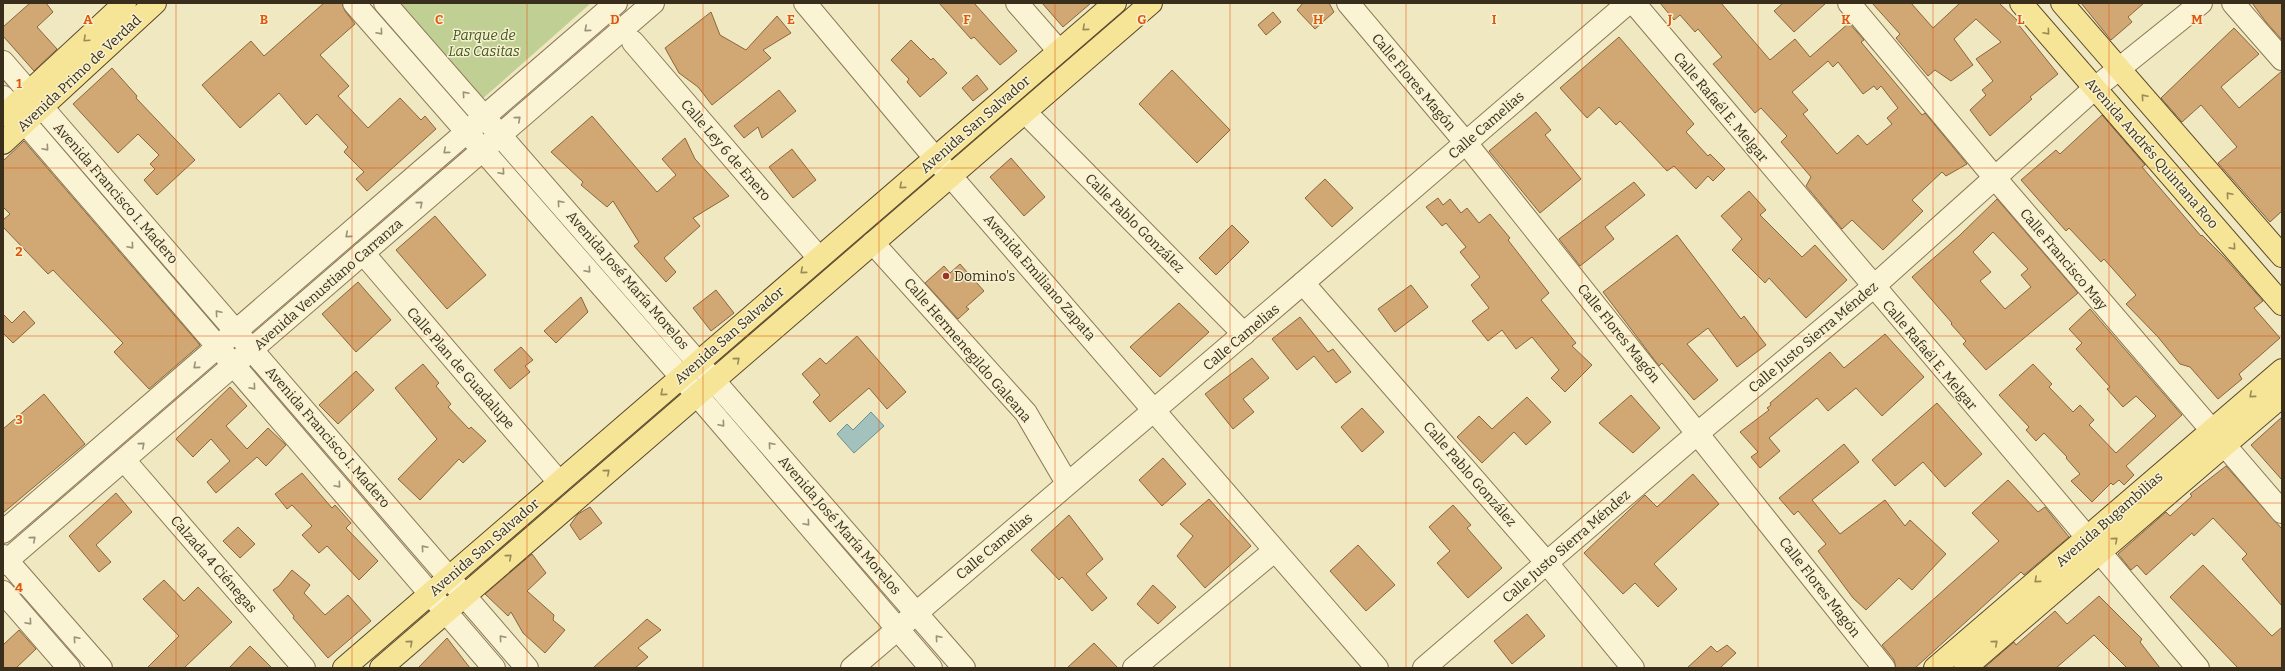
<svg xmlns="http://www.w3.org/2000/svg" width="2285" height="671" viewBox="0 0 2285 671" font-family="Bitter,serif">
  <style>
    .green { fill: #c0cf94 }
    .water { fill: #a4c2bd; stroke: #6a918c }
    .building { fill: #d1a774; stroke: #8b663c; fill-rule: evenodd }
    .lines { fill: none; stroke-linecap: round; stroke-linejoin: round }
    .minor-casing { stroke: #8b7957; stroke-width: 24 }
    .major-casing { stroke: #58462c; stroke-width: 24 }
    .minor { stroke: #fbf4d4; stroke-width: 22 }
    .major { stroke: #f6e596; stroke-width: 22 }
    .oneway { stroke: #988a59 }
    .oneway2 { stroke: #9a9178 }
    .grid { fill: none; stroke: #df570d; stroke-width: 1; stroke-opacity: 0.55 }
    .poi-dot { fill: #9d3324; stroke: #f7f1d0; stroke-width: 1.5 }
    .labels { text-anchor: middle; stroke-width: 3; stroke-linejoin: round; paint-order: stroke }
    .park-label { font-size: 14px; font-style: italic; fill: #425722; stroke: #f7f1d0 }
    .street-label { font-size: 14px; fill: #392e1c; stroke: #f7f1d0 }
    .poi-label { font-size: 14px; fill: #392e1c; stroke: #f7f1d0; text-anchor: start }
    .grid-label { font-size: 13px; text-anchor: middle; font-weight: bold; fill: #df570d; stroke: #f7f1d0; stroke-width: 3; stroke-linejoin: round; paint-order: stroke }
  </style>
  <rect width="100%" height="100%" fill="#f0e8c0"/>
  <polygon class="green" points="397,3 591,3 480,101"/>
  <polygon class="water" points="871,412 884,426 854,453 837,434 847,424 853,430"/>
  <g class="building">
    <polygon points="30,3 46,3 53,12 37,27 57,49 34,71 3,36 3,27"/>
    <polygon points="324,3 342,3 345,11 355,24 320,55 349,86 338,96 368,128 400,98 421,120 425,116 436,129 367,191 356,179 364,172 344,152 348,147 317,114 306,125 279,93 240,128 202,85 251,41 264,56"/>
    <polygon points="939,3 974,3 1017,51 1000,65 974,37 971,39"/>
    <polygon points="1042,3 1091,3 1063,27"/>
    <polygon points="1303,3 1329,3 1334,12 1315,29 1297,10"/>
    <path d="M1660,3h61l49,57 25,-21 15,18 39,-34 15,17 -3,2 61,73 3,-2 42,51 -21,12 -4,-4 -30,28 11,11 -40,39 -31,-30 -10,9 -36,-43 5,-9 -30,-35 6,-6 -26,-28 -6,5 -42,-49 9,-7 -24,-28 -3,3 -15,-17 -6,5zM1828,61l5,6 5,-5 25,32 11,-8 3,4 4,-4 17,22 -11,10 5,6 -25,21 -9,-10 -21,19 -34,-40 5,-4 -16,-18z"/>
    <polygon points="1783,3 1826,3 1794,32 1774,11"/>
    <polygon points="1872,3 1911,3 1933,28 1960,3 1999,3 2019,22 2018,24 2058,74 2030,97 2032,99 1990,136 1970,110 1986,95 1982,90 1993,81 1976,59 2001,42 1976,19 1954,39 1973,65 1951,81 1935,70 1928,76 1896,38 1900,34"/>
    <polygon points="2081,3 2144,3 2128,17 2132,22 2111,40"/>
    <polygon points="2252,3 2282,3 2282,40 2266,22"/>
    <polygon points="711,12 720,35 746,50 777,16 791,33 763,50 771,58 712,105 698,87 679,73 665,48"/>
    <polygon points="1273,12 1281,22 1266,35 1258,25"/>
    <polygon points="2234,28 2259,54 2221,87 2239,108 2282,71 2282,211 2270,222 2218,163 2237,147 2201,105 2182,122 2161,98"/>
    <polygon points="1619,37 1694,124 1686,132 1708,156 1710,154 1725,169 1713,181 1708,176 1696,189 1674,166 1667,171 1620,121 1616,125 1599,107 1587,118 1560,88"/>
    <polygon points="911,40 931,60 933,58 947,73 920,97 907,82 909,79 891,60"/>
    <polygon points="112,68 137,96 136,98 195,160 157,195 144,180 155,169 150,164 159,155 138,134 118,153 73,104"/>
    <polygon points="1172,70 1230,130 1197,163 1139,104"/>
    <polygon points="977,75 988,89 973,101 962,88"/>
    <polygon points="779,90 796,111 762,138 758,127 744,138 734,126"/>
    <polygon points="1536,112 1551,130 1545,135 1581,179 1540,213 1489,151"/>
    <polygon points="2102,115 2145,165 2142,167 2201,236 2202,235 2225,258 2263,301 2254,308 2280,338 2239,374 2242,379 2218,399 2190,367 2180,364 2158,337 2126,304 2136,295 2104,259 2101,262 2069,228 2066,231 2021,180 2056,150 2060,154"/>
    <polygon points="592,116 657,192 676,175 662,159 685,138 695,159 729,196 693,218 700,226 664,258 676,272 666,282 634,246 639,242 613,201 607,207 581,185 583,182 551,152"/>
    <polygon points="24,141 200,345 149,389 114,352 123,343 53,270 48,274 3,227 3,220 10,214 3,207 3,161"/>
    <polygon points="792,149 816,180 793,198 769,167"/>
    <polygon points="1011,158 1045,197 1024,216 990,177"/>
    <polygon points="1325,179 1353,208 1332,227 1305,198"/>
    <polygon points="1634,182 1645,195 1605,227 1614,239 1580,266 1559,239"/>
    <polygon points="1749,191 1766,210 1760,215 1802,257 1815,245 1847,280 1806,318 1769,278 1765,283 1732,250 1742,239 1721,216"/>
    <polygon points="1438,198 1443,205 1450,199 1461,213 1467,208 1479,223 1490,214 1510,238 1508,240 1549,293 1541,300 1576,343 1572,346 1592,365 1565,392 1551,378 1559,370 1532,337 1516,349 1502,330 1488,341 1472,321 1489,308 1471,285 1480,277 1460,252 1466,247 1446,223 1442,226 1426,207"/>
    <path d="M1997,199l81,94 -92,77 -23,-26 3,-3 -15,-17 1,-1 -40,-46 47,-41zM1993,232l35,37 -7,6 10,12 -26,22 -25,-28 11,-9 -18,-20z"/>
    <polygon points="435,216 486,275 447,309 396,250"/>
    <polygon points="1232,225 1249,242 1216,275 1199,258"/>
    <polygon points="1677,235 1741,319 1744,316 1766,345 1737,367 1708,328 1687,344 1718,380 1694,400 1662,363 1659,366 1603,292"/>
    <polygon points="960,264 984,291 966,307 969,309 958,319 925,283 944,266 950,273"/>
    <polygon points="358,282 391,320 356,352 322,314"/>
    <polygon points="1411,285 1428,307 1395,332 1378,309"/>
    <polygon points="716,290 734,313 711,331 693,308"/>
    <polygon points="581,297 588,312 556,343 544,331"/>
    <polygon points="1179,303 1209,332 1160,377 1130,347"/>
    <polygon points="2090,309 2182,415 2126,466 2134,475 2124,485 2119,480 2113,485 2111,483 2092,502 2071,481 2080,474 2066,458 2067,457 2044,433 2036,441 2026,430 2029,427 1999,395 2033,364 2052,384 2049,387 2073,412 2080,405 2094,420 2089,425 2116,453 2156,416 2136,396 2123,407 2107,389 2110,387 2076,349 2082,343 2069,329"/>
    <polygon points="24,311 35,323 13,343 3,333 3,314 12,323"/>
    <polygon points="1300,317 1328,352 1333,349 1351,372 1336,383 1314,356 1297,370 1272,339"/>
    <polygon points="1885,334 1924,377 1882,416 1856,388 1828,411 1817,398 1769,438 1780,451 1760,468 1751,457 1758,452 1740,432 1769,410 1767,408 1771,405 1770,403 1830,352 1844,368"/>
    <polygon points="857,336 906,392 887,409 869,388 830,422 813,402 820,395 802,374 820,358 826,364"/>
    <polygon points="521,347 533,360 525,366 530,372 510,389 494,370"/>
    <polygon points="1252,358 1269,378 1243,399 1254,412 1233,429 1205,394"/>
    <polygon points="423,364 439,383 436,386 451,404 448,407 469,429 471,427 486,441 463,463 459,459 420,500 398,479 437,439 395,388"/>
    <polygon points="356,371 374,390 338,424 319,405"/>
    <polygon points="230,387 247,406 226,426 247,449 268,428 286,445 266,466 257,457 216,493 207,482 230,461 211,439 193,457 176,439"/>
    <polygon points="44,394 85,444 3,513 3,429"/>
    <polygon points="1631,395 1660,428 1633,453 1599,423"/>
    <polygon points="1527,397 1551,422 1526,445 1514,432 1482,463 1457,437 1479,416 1492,429"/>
    <polygon points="1937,403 1982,454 1945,487 1923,462 1895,486 1872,460"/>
    <polygon points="1362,408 1384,432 1362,452 1341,427"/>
    <polygon points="2282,417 2282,480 2251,445"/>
    <polygon points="1844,444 1859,462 1812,500 1840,534 1885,500 1905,526 1910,520 1946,554 1912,590 1899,578 1866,610 1853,598 1818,551 1826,544 1798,511 1794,515 1779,498"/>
    <polygon points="1163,458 1186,484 1162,506 1139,480"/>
    <polygon points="2226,466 2282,529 2282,606 2242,559 2247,554 2213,518 2194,536 2192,533 2146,575 2137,565 2131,570 2118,554 2166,512 2170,516 2192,496 2190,494"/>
    <polygon points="302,473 332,508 335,505 351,523 346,528 378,561 359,580 327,546 319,553 302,535 312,526 292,505 287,509 275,494"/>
    <polygon points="1693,474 1719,504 1654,564 1677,589 1658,607 1635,583 1623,594 1584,553 1645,495 1657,507"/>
    <polygon points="2008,480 2038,512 2045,507 2069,537 2024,575 2021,572 1915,668 1896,668 1894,660 1882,645 1999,541 1972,513"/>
    <polygon points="116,493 132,512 96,545 111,562 99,572 69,536"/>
    <polygon points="1209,499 1251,546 1205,588 1177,556 1193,536 1180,524"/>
    <polygon points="1453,505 1471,525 1467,528 1502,568 1468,598 1437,563 1450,551 1429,527"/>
    <polygon points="590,507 602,523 580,540 570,525 578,514"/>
    <polygon points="1069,515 1103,559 1086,574 1107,598 1092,611 1062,577 1059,580 1031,550"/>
    <polygon points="238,527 255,544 240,558 223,541"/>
    <polygon points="1358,545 1395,585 1366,611 1330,571"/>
    <polygon points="532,554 546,573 527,591 554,615 553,620 565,630 545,653 523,633 511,612 508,616 485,594"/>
    <polygon points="2203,565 2272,636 2282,627 2282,668 2238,668 2170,597"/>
    <polygon points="292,570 310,585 304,593 325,615 348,595 371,621 328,658 293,618 294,616 273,590 279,586"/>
    <polygon points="164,580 184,601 198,587 232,622 184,668 147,668 179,636 143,599"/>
    <polygon points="1153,585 1176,607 1158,624 1137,604"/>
    <polygon points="2099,596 2142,639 2140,642 2160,668 2127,668 2094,635 2056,668 1984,668 2014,642 2016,645 2055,611 2067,624"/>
    <polygon points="1527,614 1545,636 1512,664 1494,641"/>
    <polygon points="647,619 661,630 638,648 648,657 635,668 593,668"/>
    <polygon points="19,630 36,649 16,668 3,668 3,645"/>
    <polygon points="447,638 470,668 418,668"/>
    <polygon points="1094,643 1118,668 1067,668"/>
    <polygon points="1727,645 1736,653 1720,668 1687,668 1711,646 1717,652"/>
    <polygon points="250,646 272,668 229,668"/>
  </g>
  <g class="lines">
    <g class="minor-casing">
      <g id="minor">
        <polyline points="354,3 697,395 931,668"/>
        <polyline points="385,3 964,668"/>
        <polyline points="805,3 935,158 1377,668"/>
        <polyline points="1017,3 1059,51"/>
        <polyline points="1348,3 1466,143 1884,668"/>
        <polyline points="1634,3 2198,668"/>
        <polyline points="1849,3 1995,178 2282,512"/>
        <polyline points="2233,3 2282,59"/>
        <polyline points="633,42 819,258"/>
        <polyline points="3,62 527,668"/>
        <polyline points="3,97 494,668"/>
        <polyline points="1025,112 1244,334"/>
        <polyline points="873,243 1026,413 1067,483"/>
        <polyline points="363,253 559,482"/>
        <polyline points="1303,283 1546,562 1633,668"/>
        <polyline points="124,460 304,668"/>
        <polyline points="3,532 616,3"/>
        <polyline points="3,556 101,668"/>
        <polyline points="3,564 653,3"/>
        <polyline points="3,592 69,668"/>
        <polyline points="852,668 1303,283 1628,3"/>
        <polyline points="1134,668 1274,551"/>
        <polyline points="1424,668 1698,433 1873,287 2095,88 2201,3"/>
      </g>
    </g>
    <g class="major-casing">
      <g id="major">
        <polyline points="2021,3 2282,304"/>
        <polyline points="2062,3 2282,256"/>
        <polyline points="3,116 125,3"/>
        <polyline points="3,143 155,3"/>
        <polyline points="344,668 1115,3"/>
        <polyline points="381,668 1151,3"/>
        <polyline points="1935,668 2282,370"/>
        <polyline points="1965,668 2282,396"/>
      </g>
    </g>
    <use href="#minor" class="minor"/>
    <use href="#major" class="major"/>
  </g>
  <defs><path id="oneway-chevron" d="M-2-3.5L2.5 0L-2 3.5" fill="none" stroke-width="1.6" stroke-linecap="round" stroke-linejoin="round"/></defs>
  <g class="oneway">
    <use href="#oneway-chevron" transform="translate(1085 28) rotate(139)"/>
    <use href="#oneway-chevron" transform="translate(2047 32) rotate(49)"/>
    <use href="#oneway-chevron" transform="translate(86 39) rotate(137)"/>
    <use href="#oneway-chevron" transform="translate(2144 97) rotate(-131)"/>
    <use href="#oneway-chevron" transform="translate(902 186) rotate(139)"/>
    <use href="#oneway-chevron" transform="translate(2229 195) rotate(-131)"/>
    <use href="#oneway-chevron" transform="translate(2233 247) rotate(49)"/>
    <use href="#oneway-chevron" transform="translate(803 271) rotate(139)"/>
    <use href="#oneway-chevron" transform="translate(737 360) rotate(-41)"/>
    <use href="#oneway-chevron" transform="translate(663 393) rotate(139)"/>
    <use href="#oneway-chevron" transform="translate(2252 395) rotate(139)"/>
    <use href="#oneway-chevron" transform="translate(607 472) rotate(-41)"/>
    <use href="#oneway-chevron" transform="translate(2115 540) rotate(-41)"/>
    <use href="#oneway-chevron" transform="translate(509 557) rotate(-41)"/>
    <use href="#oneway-chevron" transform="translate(2037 580) rotate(139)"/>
    <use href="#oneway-chevron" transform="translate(410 643) rotate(-41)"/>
    <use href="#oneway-chevron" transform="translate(1995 643) rotate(-41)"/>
  </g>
  <g class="oneway2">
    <use href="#oneway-chevron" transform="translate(587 29) rotate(139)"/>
    <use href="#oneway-chevron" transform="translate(380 32) rotate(49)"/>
    <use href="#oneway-chevron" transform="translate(465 94) rotate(-131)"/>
    <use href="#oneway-chevron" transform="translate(518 119) rotate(-41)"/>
    <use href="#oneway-chevron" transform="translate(46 148) rotate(49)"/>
    <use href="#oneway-chevron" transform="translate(446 151) rotate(139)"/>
    <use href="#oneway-chevron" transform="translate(502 172) rotate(49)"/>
    <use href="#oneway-chevron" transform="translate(560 203) rotate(-131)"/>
    <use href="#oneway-chevron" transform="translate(420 204) rotate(-41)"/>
    <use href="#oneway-chevron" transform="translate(348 235) rotate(139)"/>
    <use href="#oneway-chevron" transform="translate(131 246) rotate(49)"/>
    <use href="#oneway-chevron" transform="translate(588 270) rotate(49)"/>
    <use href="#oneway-chevron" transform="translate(218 313) rotate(-131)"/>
    <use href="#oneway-chevron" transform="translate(196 366) rotate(139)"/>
    <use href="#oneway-chevron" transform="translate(253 387) rotate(49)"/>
    <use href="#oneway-chevron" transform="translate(722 424) rotate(49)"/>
    <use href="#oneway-chevron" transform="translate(142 445) rotate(-41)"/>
    <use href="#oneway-chevron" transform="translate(771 445) rotate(-131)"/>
    <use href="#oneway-chevron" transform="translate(338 485) rotate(49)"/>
    <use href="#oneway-chevron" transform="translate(807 523) rotate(49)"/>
    <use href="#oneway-chevron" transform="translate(33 539) rotate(-41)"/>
    <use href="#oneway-chevron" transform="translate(424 548) rotate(-131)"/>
    <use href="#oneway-chevron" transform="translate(29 622) rotate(49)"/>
    <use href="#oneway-chevron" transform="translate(502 638) rotate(-131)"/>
    <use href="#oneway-chevron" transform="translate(938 638) rotate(-131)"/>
    <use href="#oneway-chevron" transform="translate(76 639) rotate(-131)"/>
  </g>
  <path class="grid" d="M176,3v665M352,3v665M527,3v665M703,3v665M879,3v665M1055,3v665M1230,3v665M1406,3v665M1582,3v665M1758,3v665M1933,3v665M2109,3v665M3,168h2279M3,336h2279M3,503h2279"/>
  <circle class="poi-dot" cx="946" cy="276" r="4"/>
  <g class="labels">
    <g class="park-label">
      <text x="484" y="40">Parque de<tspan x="484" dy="16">Las Casitas</tspan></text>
    </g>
    <g class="street-label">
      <text transform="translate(79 73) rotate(-43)" y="5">Avenida Primo de Verdad</text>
      <text transform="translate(1414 82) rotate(50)" y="5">Calle Flores Magón</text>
      <text transform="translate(1721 107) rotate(50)" y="5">Calle Rafaél E. Melgar</text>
      <text transform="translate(975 124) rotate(-41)" y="5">Avenida San Salvador</text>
      <text transform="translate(1486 125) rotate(-41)" y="5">Calle Camelias</text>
      <text transform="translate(726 150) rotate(49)" y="5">Calle Ley 6 de Enero</text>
      <text transform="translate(2152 153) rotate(49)" y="5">Avenida Andrés Quintana Roo</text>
      <text transform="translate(116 193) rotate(49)" y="5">Avenida Francisco I. Madero</text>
      <text transform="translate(1135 223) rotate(45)" y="5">Calle Pablo González</text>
      <text transform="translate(2064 259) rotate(50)" y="5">Calle Francisco May</text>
      <text transform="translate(1040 277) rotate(49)" y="5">Avenida Emiliano Zapata</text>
      <text transform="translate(628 280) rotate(49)" y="5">Avenida José María Morelos</text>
      <text transform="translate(328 284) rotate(-41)" y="5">Avenida Venustiano Carranza</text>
      <text transform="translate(1619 333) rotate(51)" y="5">Calle Flores Magón</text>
      <text transform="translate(729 335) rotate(-41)" y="5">Avenida San Salvador</text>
      <text transform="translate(1241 337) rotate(-40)" y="5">Calle Camelias</text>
      <text transform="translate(1813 337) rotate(-40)" y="5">Calle Justo Sierra Méndez</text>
      <text transform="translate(968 350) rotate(49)" y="5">Calle Hermenegildo Galeana</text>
      <text transform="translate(1930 355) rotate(50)" y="5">Calle Rafaél E. Melgar</text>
      <text transform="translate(461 368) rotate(49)" y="5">Calle Plan de Guadalupe</text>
      <text transform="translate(328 437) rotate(49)" y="5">Avenida Francisco I. Madero</text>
      <text transform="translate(1470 474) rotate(49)" y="5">Calle Pablo González</text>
      <text transform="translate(2109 519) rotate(-41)" y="5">Avenida Bugambilias</text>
      <text transform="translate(840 525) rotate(49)" y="5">Avenida José María Morelos</text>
      <text transform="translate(994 546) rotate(-40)" y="5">Calle Camelias</text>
      <text transform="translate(1566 546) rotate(-41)" y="5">Calle Justo Sierra Méndez</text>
      <text transform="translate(484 547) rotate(-41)" y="5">Avenida San Salvador</text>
      <text transform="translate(214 564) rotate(49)" y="5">Calzada 4 Ciénegas</text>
      <text transform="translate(1820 587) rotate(52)" y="5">Calle Flores Magón</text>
    </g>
    <g class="poi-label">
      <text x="954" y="281">Domino's</text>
    </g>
  </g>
  <g class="grid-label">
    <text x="88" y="24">A</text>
    <text x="264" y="24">B</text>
    <text x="439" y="24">C</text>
    <text x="615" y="24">D</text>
    <text x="791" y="24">E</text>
    <text x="967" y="24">F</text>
    <text x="1142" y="24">G</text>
    <text x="1318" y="24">H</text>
    <text x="1494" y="24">I</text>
    <text x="1670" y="24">J</text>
    <text x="1846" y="24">K</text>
    <text x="2021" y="24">L</text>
    <text x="2197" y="24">M</text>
    <text x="19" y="88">1</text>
    <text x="19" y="256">2</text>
    <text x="19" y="424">3</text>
    <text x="19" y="592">4</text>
  </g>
  <rect width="2285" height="671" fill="none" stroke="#392e1c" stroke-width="8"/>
</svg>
